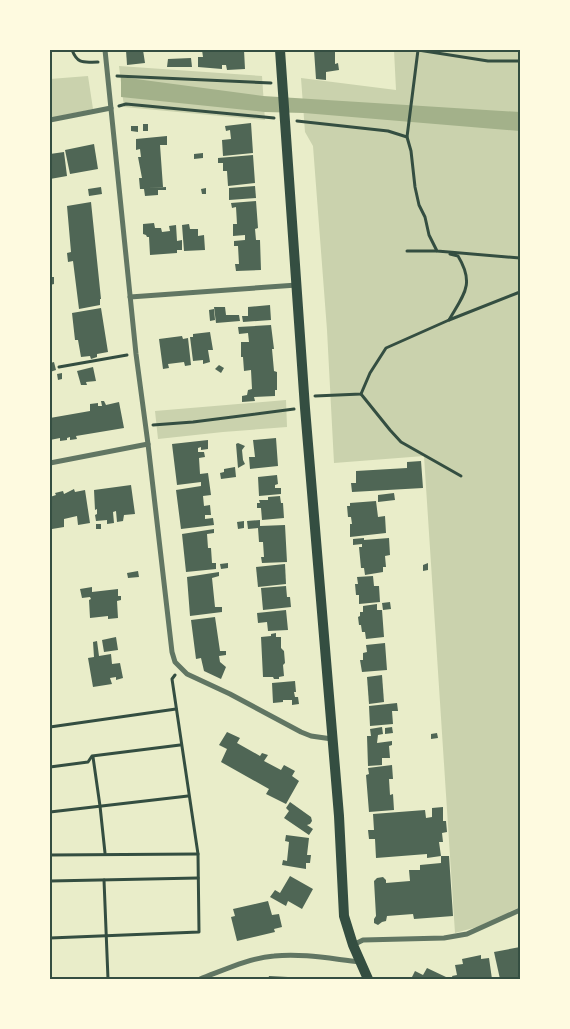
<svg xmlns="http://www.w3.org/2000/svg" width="570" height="1029" viewBox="0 0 570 1029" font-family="'Zilla Slab',serif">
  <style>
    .green { fill: #cad2ad }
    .water { fill: #a3b18a }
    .building { fill: #4f6655 }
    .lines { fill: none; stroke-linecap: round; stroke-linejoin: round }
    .path { stroke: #344e41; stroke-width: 3 }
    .minor { stroke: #617663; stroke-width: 5 }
    .secondary { stroke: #344e41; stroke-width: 10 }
    .neatline { fill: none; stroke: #344e41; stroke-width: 2 }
  </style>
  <rect width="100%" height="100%" fill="#e9edc9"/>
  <g class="green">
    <polygon points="394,50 520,50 520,907 477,927 455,933 424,456 334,463 327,330 313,146 305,132 301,78 396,90"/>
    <polygon points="119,66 262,76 265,120 124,107"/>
    <polygon points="88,76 93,109 50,118 50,79"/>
    <polygon points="286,400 287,427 223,432 158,439 155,411"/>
  </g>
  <polygon class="water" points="121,77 263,96 520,112 520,131 304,113 265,112 121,97"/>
  <g class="building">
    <polygon points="126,50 143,50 145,63 127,65"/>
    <polygon points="202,50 244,50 245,69 227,70 226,65 222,65 222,69 198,67 198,57 203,57"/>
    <polygon points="314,50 335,50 335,64 338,63 339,70 326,72 326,80 316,79"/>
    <polygon points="191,58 192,67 167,67 168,59"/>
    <polygon points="251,123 253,153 223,156 222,140 231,139 230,130 226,131 225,126"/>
    <rect x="143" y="124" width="5" height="7"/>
    <polygon points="131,126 138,126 138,132 131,131"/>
    <polygon points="167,136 167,145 160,145 163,187 147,188 166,187 166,190 158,190 158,195 145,196 144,189 140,189 139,178 142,178 138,157 141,157 140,149 136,150 136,139"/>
    <polygon points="94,144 98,169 70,174 65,150"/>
    <polygon points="64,152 67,176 50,179 50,154"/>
    <polygon points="203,153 203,158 194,159 194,154"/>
    <polygon points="253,155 255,183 228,186 227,171 223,171 223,163 218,163 218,158"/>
    <polygon points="255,186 256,198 229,200 229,188"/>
    <polygon points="101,187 102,194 89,196 88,189"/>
    <polygon points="206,188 206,194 202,194 201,189"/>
    <polygon points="256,201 258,228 255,229 256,240 260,240 261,270 236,271 235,264 239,264 238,246 234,246 234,241 245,240 245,235 233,236 233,224 237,224 236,207 232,208 231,203"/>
    <polygon points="91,202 101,299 100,299 100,305 79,309 73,261 68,262 67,253 71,252 67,206"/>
    <polygon points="154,223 155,228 161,228 162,232 170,231 169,226 176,225 177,241 182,240 182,250 177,250 177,253 150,255 149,237 147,237 146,235 143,234 143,224"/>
    <polygon points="189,224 190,229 198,229 198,236 204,235 205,250 184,251 182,225"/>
    <polygon points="50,277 54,277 54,284 50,285"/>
    <polygon points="270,305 271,320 243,322 242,316 248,316 248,307"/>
    <polygon points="214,307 225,307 226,315 239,315 240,321 216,323"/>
    <polygon points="101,308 108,352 97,354 97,357 91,359 90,356 81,357 78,340 75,340 72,313"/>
    <polygon points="214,309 215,320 210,321 209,310"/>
    <polygon points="271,325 274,349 272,349 274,371 277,372 277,390 275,390 275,396 254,397 255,401 242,402 242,396 247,395 248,390 252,389 251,370 244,371 243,357 241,357 241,342 249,342 248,333 239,334 238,327"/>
    <polygon points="210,332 213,350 208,350 210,362 203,364 203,360 193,361 190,337 193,337 193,334"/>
    <polygon points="182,336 183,339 188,338 191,365 185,366 184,362 168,364 169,368 163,369 159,339"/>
    <polygon points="54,362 56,370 50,372 50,363"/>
    <polygon points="219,365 224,368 221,373 215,369"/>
    <polygon points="93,367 96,381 86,382 87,385 81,385 77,371"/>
    <polygon points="62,373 62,379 58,380 57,374"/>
    <polygon points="101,401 104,401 106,405 119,402 124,428 76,436 77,439 70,440 70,437 67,438 67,440 60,441 60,438 50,440 50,418 90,411 90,404 98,403 98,406 102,406"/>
    <polygon points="276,438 278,466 250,469 249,457 255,457 253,440"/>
    <polygon points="208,440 208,449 201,450 201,447 198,448 198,452 204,452 205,457 199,458 200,474 208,473 211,495 203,496 204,506 210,505 211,515 205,515 205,519 213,518 214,525 181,529 176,490 201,486 201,482 177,485 172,444"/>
    <polygon points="238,443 245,446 242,450 243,460 245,464 238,468 236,444"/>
    <polygon points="421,461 423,488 352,492 351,483 356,483 356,471 407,468 407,462"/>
    <polygon points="235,467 236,477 221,479 220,473 224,472 224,469"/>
    <polygon points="277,475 278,484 275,485 275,488 281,488 281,494 259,496 258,477"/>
    <polygon points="131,485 135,514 124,515 123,521 117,522 116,511 113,512 114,523 107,524 107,520 96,521 95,515 97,514 97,509 95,510 94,490"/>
    <polygon points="74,489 75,492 85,490 90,523 78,525 77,516 64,519 64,527 52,529 50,518 50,497 56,495 55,493 63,491 64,494"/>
    <polygon points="394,493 395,500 378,502 378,495"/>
    <polygon points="280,496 281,503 283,503 284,518 262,520 261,508 257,508 257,503 260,503 259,500 268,500 268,497"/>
    <polygon points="376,501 378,517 385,516 386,533 350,537 350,524 352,524 351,517 348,517 347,506 350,506 350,503"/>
    <polygon points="260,520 260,526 285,525 287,562 262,563 261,557 264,557 263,542 259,542 258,528 248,529 247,521"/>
    <polygon points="244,521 244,528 238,529 237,522"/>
    <rect x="96" y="524" width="5" height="5"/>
    <polygon points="214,529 214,533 207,534 208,548 211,548 212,563 216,563 216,569 186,572 182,534"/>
    <polygon points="364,538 364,540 389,538 390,555 385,556 386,567 383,567 383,572 365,575 364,568 361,568 359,547 362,547 362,544 353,545 353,539"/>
    <polygon points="228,563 228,568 221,569 220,564"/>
    <polygon points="428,563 428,570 423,571 423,565"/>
    <polygon points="285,564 286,584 258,587 256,567"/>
    <polygon points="138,571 139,577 128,578 127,573"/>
    <polygon points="219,572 219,576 212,578 215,607 222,607 222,612 190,616 187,577"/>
    <polygon points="373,576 374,586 379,586 380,602 359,604 359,595 356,595 355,584 358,584 357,577"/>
    <polygon points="286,586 287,597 290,597 291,607 263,610 261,588"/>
    <polygon points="92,587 92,592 118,589 118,596 121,596 121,600 117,601 118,618 108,619 108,616 90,618 89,600 91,599 90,597 82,598 80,589"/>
    <polygon points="390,602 391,609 383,610 382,603"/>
    <polygon points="377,604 377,610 382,610 384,637 366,639 365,632 362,632 361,625 359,625 358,617 360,616 360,612 363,612 363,606"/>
    <polygon points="286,610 288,630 268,631 267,622 258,623 257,613"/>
    <polygon points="215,617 220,651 226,651 226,655 219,656 220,662 226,667 221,679 204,671 201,658 196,659 191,620"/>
    <polygon points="276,633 276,637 281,637 281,648 284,651 285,663 283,665 284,676 279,677 279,679 274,679 273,677 263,677 261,637 271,636 271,634"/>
    <polygon points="116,637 118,650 104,652 102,640"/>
    <polygon points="97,641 99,656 111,654 112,664 120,663 123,678 116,680 116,677 110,678 112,684 93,687 88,658 94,657 93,642"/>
    <polygon points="385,643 387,670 362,672 360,660 363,660 363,653 367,652 366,645"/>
    <polygon points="382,675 384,702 369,704 367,677"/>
    <polygon points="295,681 296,692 294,692 295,697 298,697 299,704 292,705 292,700 283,700 283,702 273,703 272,683"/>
    <polygon points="397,703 398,711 392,711 393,724 370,726 369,706"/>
    <polygon points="382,727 383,734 378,735 377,743 392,741 392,745 389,746 390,758 382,758 382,765 368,766 367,736 371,736 370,729"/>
    <polygon points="392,727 393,733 385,734 385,728"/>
    <polygon points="227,732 240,738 237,743 260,756 262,753 268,755 264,761 281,770 284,765 295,771 292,776 299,781 286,804 266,794 269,789 221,762 227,749 219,745"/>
    <polygon points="437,733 438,738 431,739 431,734"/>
    <polygon points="392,765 393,779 389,779 390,795 393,794 394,810 369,812 366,775 369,774 368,768"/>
    <polygon points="290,802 311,817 312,821 310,824 307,825 313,829 309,835 284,818 289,811 286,808"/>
    <polygon points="443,807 443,821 446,821 447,832 442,833 443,842 439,842 441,856 427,858 427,854 376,858 375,839 369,839 368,830 374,830 373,814 425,810 426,818 432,817 432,808"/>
    <polygon points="286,835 309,838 307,855 311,855 310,863 306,863 306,869 282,865 283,860 287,861 289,842 285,841"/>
    <polygon points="441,856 449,856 453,916 414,919 413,914 387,916 386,921 382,922 378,925 374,923 374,919 376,916 374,881 377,878 383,877 386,880 386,883 410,881 409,870 420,870 420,865 441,863"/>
    <polygon points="290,876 313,889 302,909 288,901 286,906 270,897 275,890 280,893"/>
    <polygon points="268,901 272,915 279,914 282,927 274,929 275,932 237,941 231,917 235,916 233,909"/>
    <polygon points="520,947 520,979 500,979 494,952"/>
    <polygon points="481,955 481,959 489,958 492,979 453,979 452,976 457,975 455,965 463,964 462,959"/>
    <polygon points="427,968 446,977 445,979 411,979 415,971 423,975"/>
    <polygon points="269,976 288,977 288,979 268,979"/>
  </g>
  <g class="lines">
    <g class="path">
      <path d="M72,50c6,15 12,12 26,12"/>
      <polyline points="117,76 271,83"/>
      <polyline points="119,106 126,104 274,118"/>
      <polyline points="297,121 388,131 407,137 411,151 415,187 419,205 425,217 429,235 437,251 520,258"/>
      <polyline points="407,137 418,50 488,61 520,61"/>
      <polyline points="407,251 436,251"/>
      <path d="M449,320c15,-26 26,-36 9,-64l-8,-2"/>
      <polyline points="59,367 127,355"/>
      <polyline points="361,394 390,430 401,442 461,476"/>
      <polyline points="315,396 361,394 370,373 386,348 449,320 520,292"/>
      <polyline points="153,425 193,422 294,409"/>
      <polyline points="50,727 176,709"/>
      <polyline points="93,757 100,806 105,853"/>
      <polyline points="50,767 88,762 92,756 180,745"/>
      <polyline points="50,812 188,796"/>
      <polyline points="50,855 198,854"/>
      <polyline points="104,880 108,979"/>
      <polyline points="50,881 198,878"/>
      <polyline points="50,938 199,932 198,854 172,679 175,675"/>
    </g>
    <g class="minor">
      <polyline points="105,50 136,354 148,444 172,652 175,662 187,674 230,694 301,732 311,736 332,739"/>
      <polyline points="50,120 111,108"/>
      <polyline points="130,297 297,285"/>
      <polyline points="50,463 148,444"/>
      <polyline points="353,945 363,940 444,938 467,934 520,910"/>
      <path d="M200,979c24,-9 49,-21 74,-23 29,-3 58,3 86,6"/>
    </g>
    <polyline class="secondary" points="280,50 305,408 339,816 344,916 353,945 368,979"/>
  </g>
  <rect width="570" height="1029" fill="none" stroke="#fefae0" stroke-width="102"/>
  <rect x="51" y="51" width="468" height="927" class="neatline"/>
</svg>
